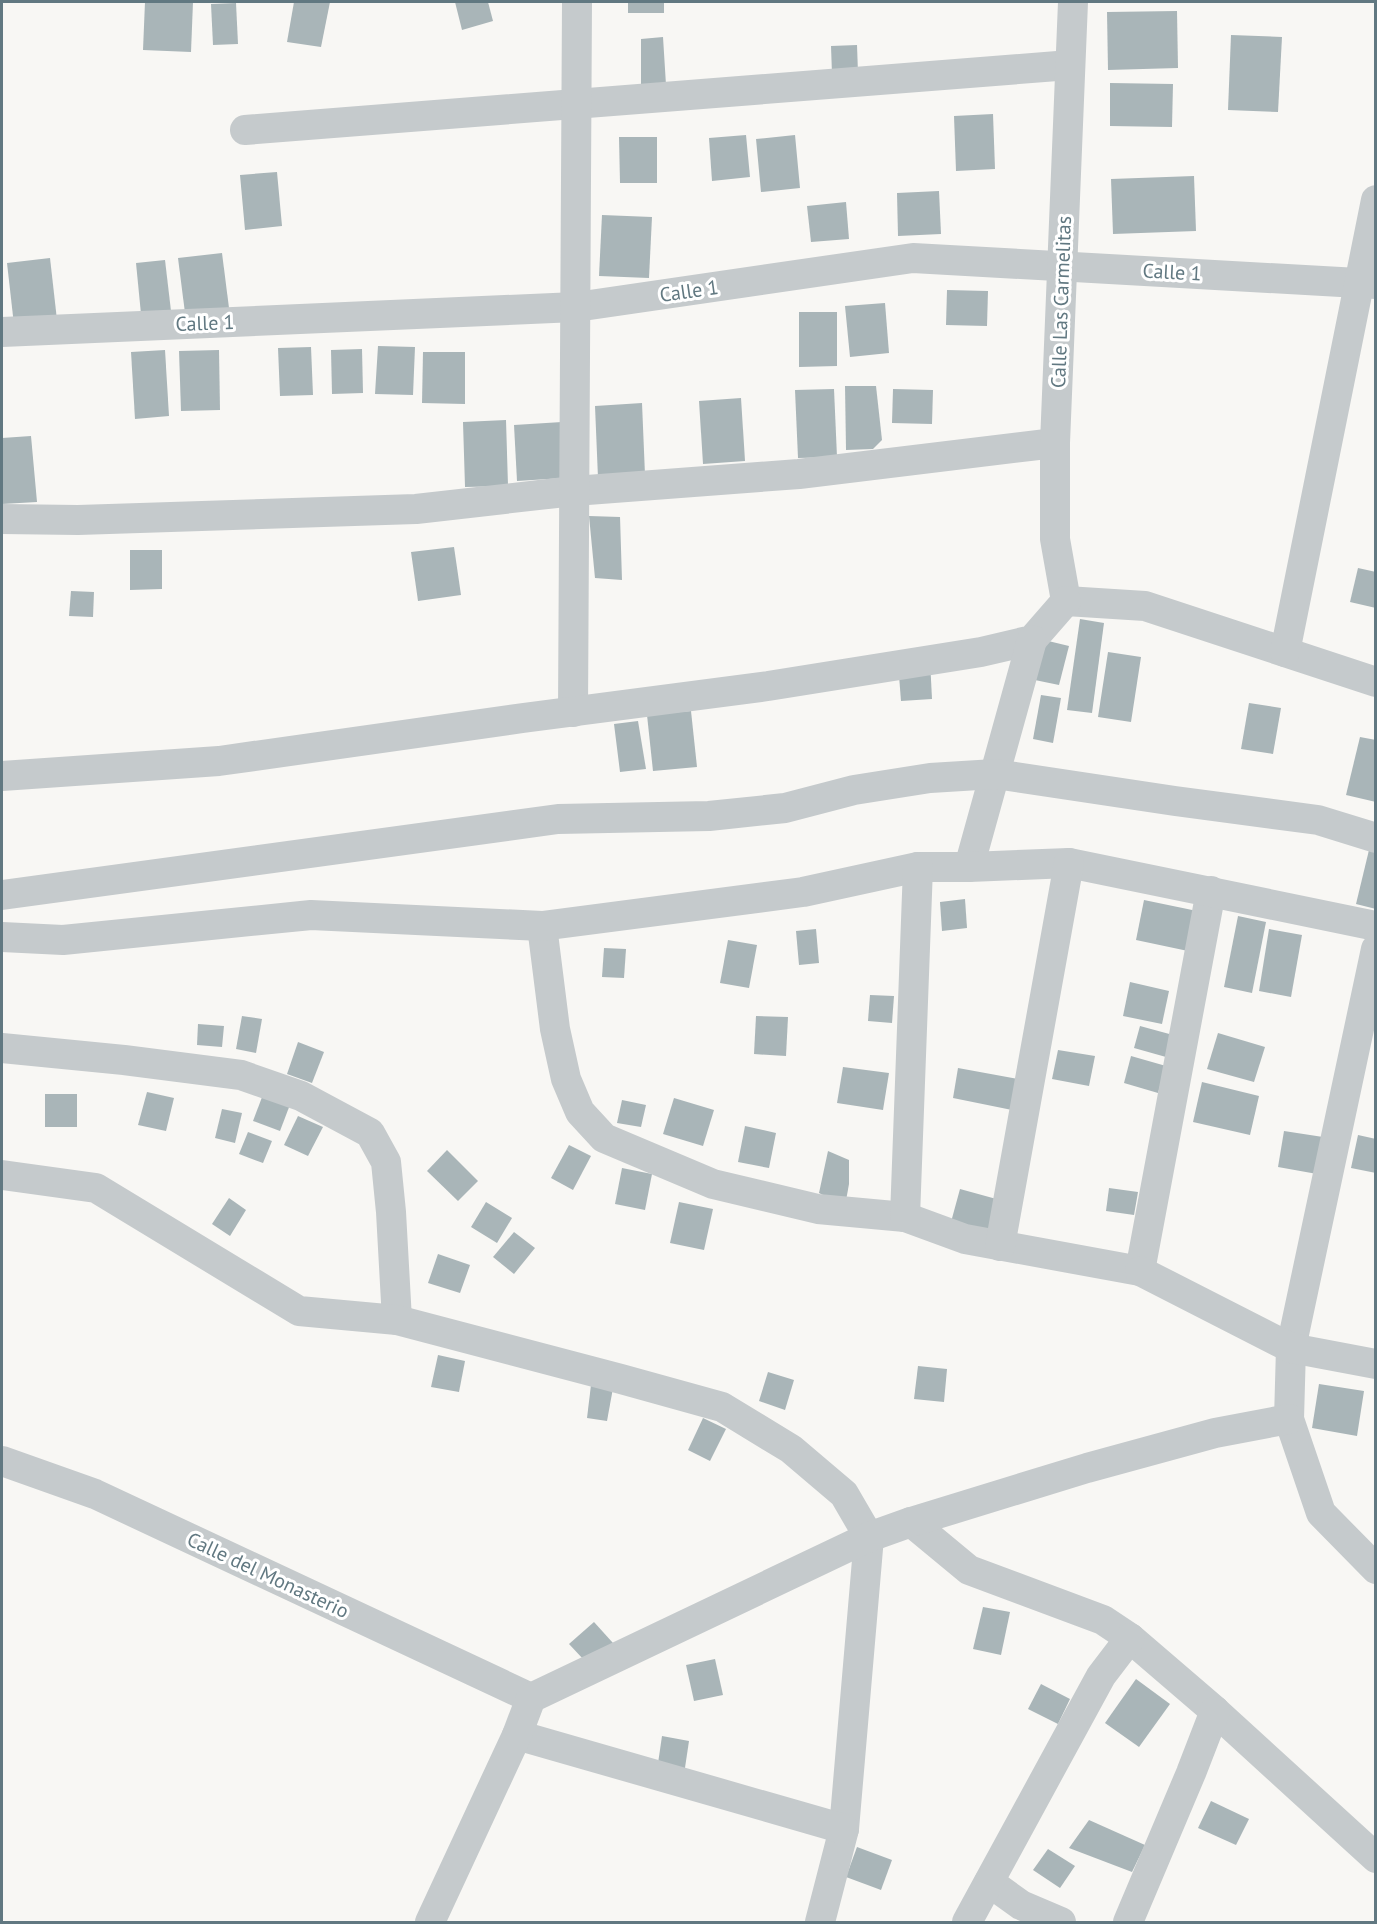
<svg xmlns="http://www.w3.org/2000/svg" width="1377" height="1924" viewBox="0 0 1377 1924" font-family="'PT Sans',sans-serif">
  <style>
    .building { fill: #a9b5b8 }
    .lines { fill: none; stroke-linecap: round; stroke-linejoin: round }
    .minor { stroke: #c5cacc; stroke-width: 30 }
    .labels { text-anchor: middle; stroke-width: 6; stroke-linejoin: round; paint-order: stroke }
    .street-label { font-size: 20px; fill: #617881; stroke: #fff }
  </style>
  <rect width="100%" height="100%" fill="#f8f7f4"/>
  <g class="building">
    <polygon points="145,2 193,2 191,52 143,50"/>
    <polygon points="294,2 330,2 321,47 287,42"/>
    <polygon points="455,2 488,2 493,21 462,30"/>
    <rect x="628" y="2" width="36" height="11"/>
    <polygon points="236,3 238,44 213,45 211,4"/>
    <polygon points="1177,11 1178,68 1108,70 1107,12"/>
    <polygon points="1231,35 1282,37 1278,112 1228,110"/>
    <polygon points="663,37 666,85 641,86 641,39"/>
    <polygon points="857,45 858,73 832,74 831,46"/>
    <polygon points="1110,83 1173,84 1172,127 1110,126"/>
    <polygon points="993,114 995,169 956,171 954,116"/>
    <polygon points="746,135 750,177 712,181 709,138"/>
    <polygon points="795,135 800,188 761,192 756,139"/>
    <polygon points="619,137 657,137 657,183 620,183"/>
    <polygon points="277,172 282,226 245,230 240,175"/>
    <polygon points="1194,176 1196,231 1113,234 1111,179"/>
    <polygon points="939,191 941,234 898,236 897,193"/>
    <polygon points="846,202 849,239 811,242 807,206"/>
    <polygon points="602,215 652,217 649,278 599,276"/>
    <polygon points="222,253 229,308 185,313 178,258"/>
    <polygon points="50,258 57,320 14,325 7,263"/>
    <polygon points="165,260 171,311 141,314 136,263"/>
    <polygon points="947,290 988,291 987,326 946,325"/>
    <polygon points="885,303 889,353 850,357 845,306"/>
    <polygon points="799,312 837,312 837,366 799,367"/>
    <polygon points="378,346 415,347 413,395 375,394"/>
    <polygon points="311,347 313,395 280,396 278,348"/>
    <polygon points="362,349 363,393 332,394 331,350"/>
    <polygon points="165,350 169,416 135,419 131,352"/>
    <polygon points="219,350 220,410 181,411 179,351"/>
    <polygon points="423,352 465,352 465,404 422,403"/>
    <polygon points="845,386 876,386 882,440 873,449 846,450"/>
    <polygon points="834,389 837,457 798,458 795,390"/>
    <polygon points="893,389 933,390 932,424 892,423"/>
    <polygon points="741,398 745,461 703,464 699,401"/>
    <polygon points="642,403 645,475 598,478 595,406"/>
    <polygon points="506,420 508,486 465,487 463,422"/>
    <polygon points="562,422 564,478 517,481 514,425"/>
    <polygon points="31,436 37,502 2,504 2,438"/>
    <polygon points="589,516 620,517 622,580 595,578"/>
    <polygon points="454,547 461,595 418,601 411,552"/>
    <polygon points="130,550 162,550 162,589 130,590"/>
    <polygon points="1358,568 1376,572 1376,608 1350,602"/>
    <polygon points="71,591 94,592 93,617 69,616"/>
    <polygon points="1080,619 1104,623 1092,713 1067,710"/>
    <polygon points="1040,639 1069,646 1059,685 1030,679"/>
    <polygon points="1108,652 1141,657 1131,722 1098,717"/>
    <polygon points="930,660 932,699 901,701 898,663"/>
    <polygon points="1041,695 1061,698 1053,743 1033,739"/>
    <polygon points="1249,703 1281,708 1273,754 1241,749"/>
    <polygon points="691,711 697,767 653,771 647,715"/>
    <polygon points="638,721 646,769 620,772 614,724"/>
    <polygon points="1360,737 1376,740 1376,802 1346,795"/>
    <polygon points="1369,850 1376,852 1376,909 1356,904"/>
    <polygon points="965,899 967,928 942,931 940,902"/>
    <polygon points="1144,900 1197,911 1188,951 1136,940"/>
    <polygon points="1238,916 1266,922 1252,993 1224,987"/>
    <polygon points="816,929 819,963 799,965 796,931"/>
    <polygon points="1269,929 1302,935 1291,997 1259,991"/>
    <polygon points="728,940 757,945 749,988 720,983"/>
    <polygon points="604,948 626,949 624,978 602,977"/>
    <polygon points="1130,982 1169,991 1162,1024 1123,1016"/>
    <polygon points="870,995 894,996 892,1023 868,1021"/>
    <polygon points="242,1016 262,1019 256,1053 236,1049"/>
    <polygon points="756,1016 788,1017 786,1056 754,1054"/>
    <polygon points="198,1024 224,1026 222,1047 197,1045"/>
    <polygon points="1140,1026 1173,1035 1166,1057 1134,1048"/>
    <polygon points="1218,1033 1265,1047 1254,1082 1207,1069"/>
    <polygon points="298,1042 324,1052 312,1083 287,1074"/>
    <polygon points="1058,1050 1095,1056 1089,1086 1052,1079"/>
    <polygon points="1131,1056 1166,1066 1158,1093 1124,1083"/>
    <polygon points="843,1067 889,1073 883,1110 837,1103"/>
    <polygon points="958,1068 1018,1079 1012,1110 953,1098"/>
    <polygon points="1202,1082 1259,1096 1250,1135 1193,1122"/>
    <polygon points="147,1092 174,1098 166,1131 138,1125"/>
    <polygon points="264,1092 291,1102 280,1131 253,1121"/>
    <rect x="45" y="1094" width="32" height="33"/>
    <polygon points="674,1098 714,1110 703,1146 663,1134"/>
    <polygon points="622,1100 646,1105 641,1127 617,1123"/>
    <polygon points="222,1109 242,1113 235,1143 215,1138"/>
    <polygon points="298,1116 323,1127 308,1156 284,1145"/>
    <polygon points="745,1126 776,1133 769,1168 738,1162"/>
    <polygon points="1284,1131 1323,1137 1317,1174 1278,1167"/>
    <polygon points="248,1132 272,1141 263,1163 239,1154"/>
    <polygon points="1358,1135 1376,1139 1376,1173 1351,1168"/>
    <polygon points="569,1145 591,1156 573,1190 551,1178"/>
    <polygon points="447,1150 478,1181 458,1201 427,1171"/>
    <polygon points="828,1151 849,1160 849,1184 845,1206 819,1193"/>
    <polygon points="622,1168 652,1174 645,1210 615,1204"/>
    <polygon points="1109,1188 1138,1192 1134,1215 1106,1211"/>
    <polygon points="960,1189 1000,1200 992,1232 951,1222"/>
    <polygon points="229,1198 246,1210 230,1236 212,1224"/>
    <polygon points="486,1202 512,1218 497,1243 471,1227"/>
    <polygon points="679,1202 713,1209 704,1250 670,1243"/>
    <polygon points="514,1232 535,1248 514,1274 493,1257"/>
    <polygon points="438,1254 470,1265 460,1293 428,1283"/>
    <polygon points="438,1355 465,1361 459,1392 431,1387"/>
    <polygon points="918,1366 947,1369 944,1402 914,1399"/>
    <polygon points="768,1372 794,1380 785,1410 759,1401"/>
    <polygon points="1319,1384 1364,1391 1357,1436 1312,1428"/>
    <polygon points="591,1385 613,1388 607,1421 587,1418"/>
    <polygon points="703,1418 726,1429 710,1461 688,1450"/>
    <polygon points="983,1607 1010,1612 1001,1655 973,1649"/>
    <polygon points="594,1622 622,1653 598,1675 569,1644"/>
    <polygon points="715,1659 723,1695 694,1701 686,1665"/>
    <polygon points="1136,1679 1170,1704 1139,1747 1105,1723"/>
    <polygon points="1041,1684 1070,1699 1058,1724 1028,1709"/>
    <polygon points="662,1736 689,1741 683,1781 656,1777"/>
    <polygon points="1211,1801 1249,1819 1236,1845 1198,1828"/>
    <polygon points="1089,1820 1145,1845 1132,1872 1069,1848"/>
    <polygon points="857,1847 892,1860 881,1890 846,1877"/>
    <polygon points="1048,1849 1075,1866 1060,1888 1033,1870"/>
  </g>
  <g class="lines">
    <g class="minor">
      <polyline points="245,130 1070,65"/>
      <polyline points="2,332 576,307 913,258 1376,284"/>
      <polyline points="2,519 78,520 416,509 574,491 799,474 1055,443"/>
      <polyline points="1066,601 1055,539 1055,443 1073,2"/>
      <polyline points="1066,601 1145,606 1376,682"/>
      <polyline points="1285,652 1376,200"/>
      <polyline points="573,712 577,2"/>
      <polyline points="2,776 219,761 523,718 768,686 981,652 1032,640 1066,601"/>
      <polyline points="969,867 1032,640"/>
      <polyline points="2,895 558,819 709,816 785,808 854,790 930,778 995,774 1175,801 1318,820 1376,838"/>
      <polyline points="542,926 555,1029 566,1079 580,1112 604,1138 713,1184 818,1209 905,1217 965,1239 1140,1271 1211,891"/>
      <polyline points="2,937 63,940 311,915 542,926 803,892 918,867 969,867 1069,863 1376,926"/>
      <polyline points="1376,949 1291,1348 1289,1419 1321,1513 1376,1569"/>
      <polyline points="2,1048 124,1060 241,1075 301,1096 370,1133 386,1162 391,1212 397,1320"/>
      <polyline points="2,1175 96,1188 299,1311 397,1320 621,1379 722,1407 791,1449 844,1494 869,1537 844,1829 820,1922"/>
      <polyline points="905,1217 918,867"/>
      <polyline points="1000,1246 1069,863"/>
      <polyline points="1140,1271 1291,1348 1376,1364"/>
      <polyline points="2,1461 95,1494 531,1698"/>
      <polyline points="911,1522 969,1570 1103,1620 1130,1638 1215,1711 1376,1858"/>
      <polyline points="517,1735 844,1829"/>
      <polyline points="989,1882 1021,1905 1061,1922"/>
      <polyline points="430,1922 517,1735 531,1698 869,1537 911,1522 1087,1468 1215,1433 1289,1419"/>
      <polyline points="967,1922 1101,1676 1130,1638"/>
      <polyline points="1128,1922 1191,1773 1215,1711"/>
    </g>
  </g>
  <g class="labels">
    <g class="street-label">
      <text transform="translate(1172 272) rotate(3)" y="7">Calle 1</text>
      <text transform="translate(689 291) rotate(-8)" y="7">Calle 1</text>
      <text transform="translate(1061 302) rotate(-88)" y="7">Calle Las Carmelitas</text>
      <text transform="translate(205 323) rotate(-2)" y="7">Calle 1</text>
      <text transform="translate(268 1575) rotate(25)" y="7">Calle del Monasterio</text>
    </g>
  </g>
  <rect width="1377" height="1924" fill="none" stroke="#617881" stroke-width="6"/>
</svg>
